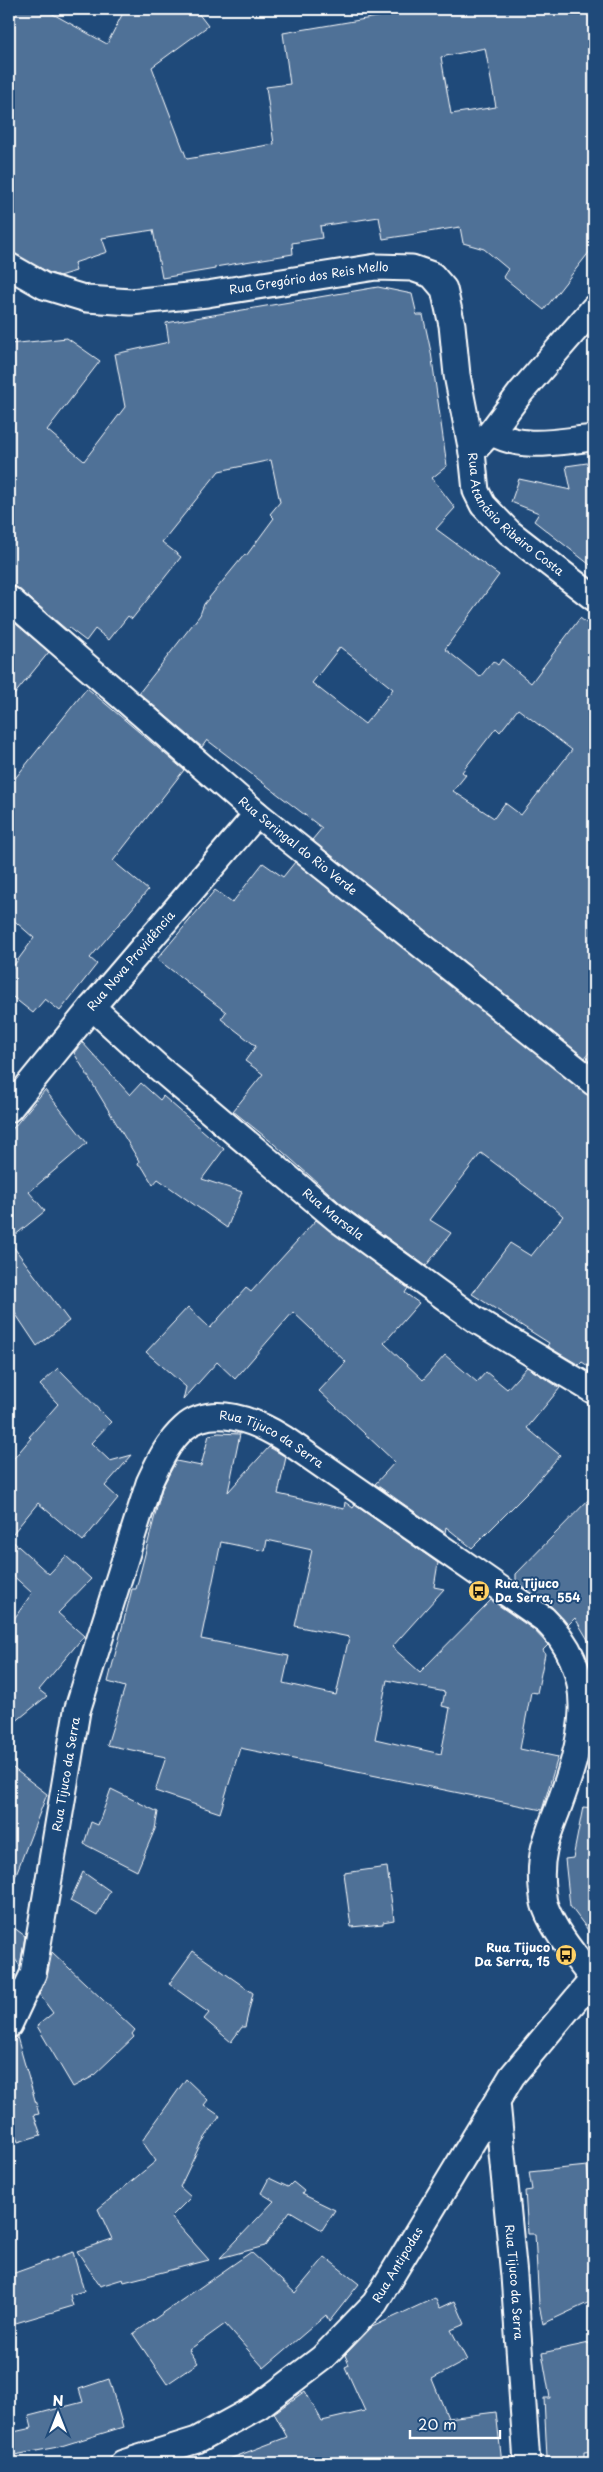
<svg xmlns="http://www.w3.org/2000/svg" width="603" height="2472" viewBox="0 0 603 2472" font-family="'Playpen Sans',sans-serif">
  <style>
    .building { fill: #507197; stroke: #fff; fill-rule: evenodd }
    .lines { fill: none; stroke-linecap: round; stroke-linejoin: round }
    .minor-casing { stroke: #fff; stroke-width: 29 }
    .minor { stroke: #1f4a7a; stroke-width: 25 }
    .labels { text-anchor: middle; stroke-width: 4; stroke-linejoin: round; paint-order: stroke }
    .street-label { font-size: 12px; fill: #fff; stroke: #1f4a7a }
    .poi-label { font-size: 12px; font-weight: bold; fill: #fff; stroke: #1f4a7a; text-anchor: start }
  </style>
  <rect width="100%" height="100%" fill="#1f4a7a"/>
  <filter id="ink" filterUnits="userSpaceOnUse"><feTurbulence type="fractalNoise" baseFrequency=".02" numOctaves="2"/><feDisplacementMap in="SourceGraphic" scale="10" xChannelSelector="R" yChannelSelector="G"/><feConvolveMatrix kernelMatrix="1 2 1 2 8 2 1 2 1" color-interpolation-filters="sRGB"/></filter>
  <g filter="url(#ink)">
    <g class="building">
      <path d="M9,9h35l63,35 18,-35h70l13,17 -56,41 35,92 87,-15 -8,-57 24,-3 -7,-51 106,-18v-2l36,-4h169v237l-50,64 -41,-33 5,-8 -24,-20 -21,-6 -3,-16 -77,12 -4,-22 -59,9 2,12 -30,5 1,11 -78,13v2l-53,9 -9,-48 -51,8 5,14 -33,11 2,8 -17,5 -9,-3 -41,-21zM485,48l11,59 -45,7 -10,-57z"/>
      <path d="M378,287l34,7 5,21h6l8,37 16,114 -15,12 23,30 -19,21 63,46 -54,74 35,28 13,-16 5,4 4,-6 29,24 49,-65 14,11v417l-9,12 -273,-218 10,-12 -115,-88 -5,7 -63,-54 61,-78 4,-11 41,-50 1,2 28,-38 -4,-4 10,-12 -9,-42 -52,11 -57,71 19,15 -49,62 -4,-3 -19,24 -14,-11 -9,12 -17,-13 -2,2 -49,-42 -9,-3v-241l58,-6 33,23 -53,69 37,31 41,-54 -10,-53 54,-12 -3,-19zM340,647l53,42 -28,35 -53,-41zM518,709l54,41 -51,65 -16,-12 -11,15 -41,-27 13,-16 -4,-3 34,-44 4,4z"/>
      <polygon points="594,462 594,568 534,521 539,513 511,502 519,479 571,490 566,466"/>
      <polygon points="9,618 49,652 9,701"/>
      <polygon points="87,688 184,770 113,861 148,890 90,958 97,964 60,1011 45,999 33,1013 9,994 9,972 34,938 9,916 9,786"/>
      <polygon points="295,862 594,1100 594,1370 582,1362 579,1365 547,1346 549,1343 472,1294 510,1243 531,1256 563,1216 553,1207 481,1153 430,1220 451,1233 426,1266 346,1208 274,1144 233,1111 263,1074 245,1061 256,1046 221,1019 226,1012 157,959 215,890 232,903 263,863 283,877"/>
      <polygon points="82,1042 130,1095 141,1083 160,1100 163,1096 224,1149 202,1179 242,1192 227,1228 158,1179 153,1185 143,1168 138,1164 139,1161 74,1053"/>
      <polygon points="45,1090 87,1143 29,1192 45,1211 9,1240 9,1133"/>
      <polygon points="316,1220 408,1288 405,1293 419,1303 384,1343 423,1380 445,1355 477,1382 486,1372 507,1389 527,1367 560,1388 527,1428 560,1455 531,1489 472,1548 446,1527 445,1533 375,1484 395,1462 319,1391 346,1362 293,1312 235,1379 217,1362 183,1400 186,1387 146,1352 188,1307 210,1328 246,1288 251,1292"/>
      <polygon points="9,1241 69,1321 37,1346 9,1304"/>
      <polygon points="58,1368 111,1422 91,1443 110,1461 132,1455 105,1486 118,1498 83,1541 38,1503 9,1538 9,1464 31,1438 29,1437 58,1404 40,1385"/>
      <path d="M219,1433l21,1 -12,58 41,-45 17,10 -8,37 66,15 1,-7 8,6 2,-3 83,58 -4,24 10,2 -52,58 28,25 71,-72 43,30 14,15 -5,5 2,4 -8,39 -6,-1 -11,57 38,8 -16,53 -302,-62 -20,65 -65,-22 11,-34 -59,-12 18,-58 -17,-5 24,-93h4l26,-101 14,-27 25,5 8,-31zM267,1540l45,10 -17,76 54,11 -13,58 -53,-12 6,-27 -88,-17 20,-97 44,9zM387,1680l58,12 -3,14 8,2 -9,46 -66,-15z"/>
      <polygon points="594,1494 594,1650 575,1618 568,1625 552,1607 516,1582 516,1574"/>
      <polygon points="9,1538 49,1574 66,1556 91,1579 58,1613 84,1636 39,1690 47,1696 9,1727 9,1626 32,1593 9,1572"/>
      <polygon points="9,1765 47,1794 11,1887 9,1886"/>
      <polygon points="111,1789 158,1812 155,1829 137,1871 84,1844 91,1822 98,1825"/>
      <polygon points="583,1807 594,1808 594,1938 570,1906 565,1859 573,1858"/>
      <polygon points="387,1867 394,1920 383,1922 383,1924 351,1927 344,1873"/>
      <polygon points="83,1872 110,1891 97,1916 70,1901"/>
      <polygon points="9,1924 25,1936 20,1966 9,1951"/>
      <polygon points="193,1951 253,1993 245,2027 242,2027 231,2042 204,2019 209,2013 169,1984"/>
      <polygon points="52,1952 135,2030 132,2034 134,2037 92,2077 73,2087 37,2026 53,2013 39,1994 47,1977"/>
      <polygon points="17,2037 39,2114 34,2115 41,2135 18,2142 9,2110 9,2039"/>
      <polygon points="186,2079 208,2100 204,2105 220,2116 200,2145 180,2187 191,2197 171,2217 209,2260 124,2282 123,2279 100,2286 77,2251 112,2239 98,2209 156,2161 142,2141"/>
      <polygon points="587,2166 590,2190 594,2189 594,2300 543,2324 539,2305 535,2234 528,2234 525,2191 532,2190 529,2172"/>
      <polygon points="269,2178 288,2187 293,2182 304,2191 302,2194 335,2210 322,2230 290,2211 265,2246 220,2258 274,2201 261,2193"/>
      <polygon points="73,2252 84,2291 70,2295 73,2306 9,2325 9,2275"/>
      <polygon points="251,2252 295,2293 325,2257 359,2284 329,2322 326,2315 264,2368 225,2324 189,2350 198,2363 167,2384 133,2334"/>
      <polygon points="435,2298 440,2308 455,2301 465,2324 451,2330 467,2360 432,2379 448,2418 496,2412 502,2463 225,2463 224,2461 287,2437 274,2413 305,2391 322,2421 365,2411 345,2367 349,2365 345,2355 372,2327"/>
      <polygon points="594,2342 594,2451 584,2452 584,2458 547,2458 544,2398 550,2398 542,2353"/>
      <polygon points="109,2379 123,2427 58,2447 9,2456 9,2433 32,2428 29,2416 83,2402 79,2389"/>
    </g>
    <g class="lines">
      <g class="minor-casing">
        <g id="minor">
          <path id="s1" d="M9,266l35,20 43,13 44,3 76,-8 169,-27 36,1 20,7 12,14 8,36 5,50 15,77"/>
          <path id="s2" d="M594,308l-73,84 -30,40 -19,20 4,39 7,14 26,27 85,66"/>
          <path d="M491,432c32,19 68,9 103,6"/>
          <path id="s3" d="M9,599l248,215 337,269"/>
          <path id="s4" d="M92,1007l67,61 178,151 139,101 118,71"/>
          <path id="s5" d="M9,1109l83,-102 165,-193"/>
          <path id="s6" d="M9,2025l24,-51 44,-263 72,-228c9,-19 18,-40 35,-55 28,-25 72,-7 99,10l261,181c59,57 38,124 13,192 -11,28 -18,46 -15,77 1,6 1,13 3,18 10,27 30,50 48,73"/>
          <path id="s7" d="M497,2102l17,174 13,187"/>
          <path id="s8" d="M123,2463l74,-23 62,-34 63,-48 53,-55 137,-227 81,-97"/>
        </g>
      </g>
      <use href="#minor" class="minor"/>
    </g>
  </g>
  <defs>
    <g id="bus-disc" transform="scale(1.125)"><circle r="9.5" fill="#ffd166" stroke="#1f4a7a"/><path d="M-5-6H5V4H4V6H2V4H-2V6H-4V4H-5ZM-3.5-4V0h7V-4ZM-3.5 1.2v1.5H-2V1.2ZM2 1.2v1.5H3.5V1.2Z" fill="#111"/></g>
  </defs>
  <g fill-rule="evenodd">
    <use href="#bus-disc" x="479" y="1591"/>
    <use href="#bus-disc" x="566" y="1955"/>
  </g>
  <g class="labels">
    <g class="street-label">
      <text dy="4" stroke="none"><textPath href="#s1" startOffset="309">Rua Gregório dos Reis Mello</textPath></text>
      <text dy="4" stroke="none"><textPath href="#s2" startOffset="269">Rua Atanásio Ribeiro Costa</textPath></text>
      <text dy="4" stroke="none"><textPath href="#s3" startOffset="380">Rua Seringal do Rio Verde</textPath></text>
      <text dy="4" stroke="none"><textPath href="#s5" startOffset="192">Rua Nova Providência</textPath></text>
      <text dy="4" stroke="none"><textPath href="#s4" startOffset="318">Rua Marsala</textPath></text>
      <text dy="4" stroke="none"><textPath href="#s6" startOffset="724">Rua Tijuco da Serra</textPath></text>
      <text dy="4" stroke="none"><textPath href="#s6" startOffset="259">Rua Tijuco da Serra</textPath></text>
      <text dy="4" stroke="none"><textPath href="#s8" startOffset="348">Rua Antipodas</textPath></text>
      <text dy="4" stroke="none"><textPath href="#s7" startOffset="181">Rua Tijuco da Serra</textPath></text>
    </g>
    <g class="poi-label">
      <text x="495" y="1588">Rua Tijuco<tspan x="495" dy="14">Da Serra, 554</tspan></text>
      <text x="550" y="1952" text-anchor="end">Rua Tijuco<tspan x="550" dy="14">Da Serra, 15</tspan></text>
    </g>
  </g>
  <rect width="603" height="2472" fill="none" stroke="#1f4a7a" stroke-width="30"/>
  <rect x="15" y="15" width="573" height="2442" fill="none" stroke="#fff" stroke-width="2" filter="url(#ink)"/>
  <g transform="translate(58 2414)" stroke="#1f4a7a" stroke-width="4" paint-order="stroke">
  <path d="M0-4L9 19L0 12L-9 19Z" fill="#ffffff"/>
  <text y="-8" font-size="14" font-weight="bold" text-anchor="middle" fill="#ffffff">N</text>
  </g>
  <path d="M410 2430v8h90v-8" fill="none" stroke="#ffffff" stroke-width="2.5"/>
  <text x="418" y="2430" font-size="15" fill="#ffffff" stroke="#1f4a7a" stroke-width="4" paint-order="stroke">20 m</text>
</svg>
